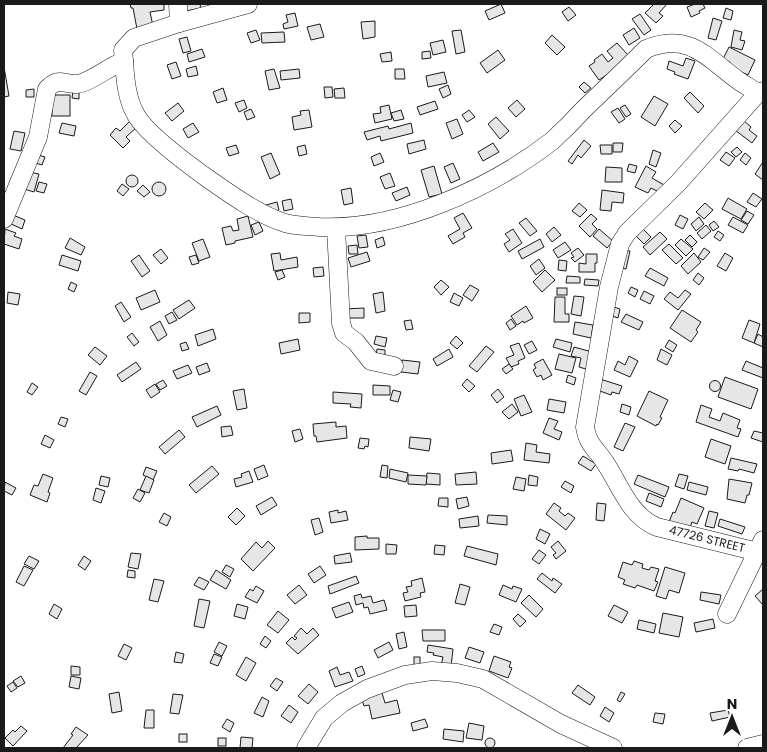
<svg xmlns="http://www.w3.org/2000/svg" width="767" height="752" viewBox="0 0 767 752" font-family="Poppins,sans-serif">
  <style>
    .building { fill: #e6e6e6; stroke: #1a1a1a }
    .lines { fill: none; stroke-linecap: round; stroke-linejoin: round }
    .minor-casing { stroke: #1a1a1a; stroke-width: 19 }
    .minor { stroke: #fff; stroke-width: 18 }
    .labels { text-anchor: middle; stroke-width: 4; stroke-linejoin: round; paint-order: stroke }
    .street-label { font-size: 12px; fill: #1a1a1a; stroke: #fff }
  </style>
  <rect width="100%" height="100%" fill="#fff"/>
  <g class="building">
    <polygon points="130,4 164,4 164,10 150,12 153,26 137,29 133,8 131,8"/>
    <polygon points="184,4 200,4 201,8 186,11"/>
    <polygon points="501,4 505,13 489,20 485,11"/>
    <polygon points="654,4 667,4 659,13 663,16 656,23 645,13"/>
    <polygon points="695,4 703,4 705,8 699,11 700,13 691,17 687,7"/>
    <polygon points="569,7 576,15 568,21 562,12"/>
    <polygon points="726,8 733,11 731,20 723,18"/>
    <polygon points="295,13 298,26 284,29 283,24 288,22 286,15"/>
    <polygon points="640,14 651,30 644,35 632,19"/>
    <polygon points="713,18 722,21 716,40 708,38"/>
    <polygon points="375,21 375,37 363,39 361,22"/>
    <polygon points="320,24 324,37 311,40 307,27"/>
    <polygon points="634,28 640,38 629,45 623,35"/>
    <polygon points="256,30 260,40 251,43 247,33"/>
    <polygon points="461,30 465,52 456,54 452,31"/>
    <polygon points="734,30 742,32 740,40 745,41 742,50 731,47"/>
    <polygon points="284,32 285,42 262,43 261,33"/>
    <polygon points="552,35 565,47 557,55 545,43"/>
    <polygon points="187,37 191,51 183,53 179,39"/>
    <polygon points="443,40 446,52 433,55 430,43"/>
    <polygon points="617,43 628,55 614,70 599,80 589,66 595,62 594,60 602,54 608,62 613,58 607,51"/>
    <polygon points="729,47 755,60 748,75 728,66 730,62 723,59"/>
    <polygon points="202,49 205,57 189,62 187,54"/>
    <polygon points="498,50 505,60 487,73 480,63"/>
    <polygon points="430,51 431,58 422,59 422,52"/>
    <polygon points="391,52 392,61 382,62 380,54"/>
    <polygon points="686,58 695,61 688,79 674,74 675,72 667,69 669,61 683,66"/>
    <polygon points="176,62 181,76 172,79 167,65"/>
    <polygon points="196,66 198,75 188,77 186,69"/>
    <polygon points="4,67 9,96 4,97"/>
    <polygon points="274,69 280,88 269,90 265,71"/>
    <polygon points="299,69 300,78 281,80 280,71"/>
    <polygon points="395,69 404,69 405,79 395,79"/>
    <polygon points="444,72 447,83 428,87 426,76"/>
    <polygon points="584,82 591,88 585,93 579,87"/>
    <polygon points="448,85 451,94 443,98 439,89"/>
    <polygon points="324,87 332,87 333,97 325,98"/>
    <polygon points="223,88 227,100 217,103 213,92"/>
    <polygon points="344,88 345,98 335,98 334,89"/>
    <polygon points="34,89 34,97 26,97 26,90"/>
    <polygon points="73,91 79,92 79,99 72,98"/>
    <polygon points="690,92 704,106 698,113 684,98"/>
    <rect x="52" y="95" width="18" height="21"/>
    <polygon points="654,96 668,104 655,126 641,117"/>
    <polygon points="244,100 247,108 239,112 235,103"/>
    <polygon points="517,100 525,109 516,117 508,108"/>
    <polygon points="435,101 438,109 420,115 417,107"/>
    <polygon points="178,103 184,111 172,121 165,113"/>
    <polygon points="389,105 392,119 375,123 373,114 381,113 380,107"/>
    <polygon points="625,105 631,114 626,117 620,108"/>
    <polygon points="618,108 625,119 619,123 611,112"/>
    <polygon points="251,109 255,117 247,120 244,112"/>
    <polygon points="309,110 312,127 294,130 292,117 301,115 300,111"/>
    <polygon points="401,110 404,119 394,121 391,113"/>
    <polygon points="469,110 475,117 467,122 462,115"/>
    <polygon points="496,117 509,131 500,139 488,124"/>
    <polygon points="457,119 463,134 452,139 446,123"/>
    <polygon points="675,120 682,126 675,133 669,126"/>
    <polygon points="743,120 751,127 749,130 757,136 752,143 735,130"/>
    <polygon points="130,121 136,128 126,137 130,141 123,148 110,135 116,128 120,131"/>
    <polygon points="62,123 76,126 74,136 59,133"/>
    <polygon points="193,123 199,132 188,138 183,129"/>
    <polygon points="411,123 413,133 381,141 380,136 367,140 364,132 388,126 389,129"/>
    <polygon points="14,131 25,133 21,151 10,149"/>
    <polygon points="424,140 426,149 409,154 407,144"/>
    <polygon points="584,140 591,146 581,158 578,155 572,164 568,161"/>
    <polygon points="493,143 499,152 483,161 478,152"/>
    <polygon points="613,143 623,143 622,152 613,152"/>
    <polygon points="236,145 239,153 229,156 226,148"/>
    <polygon points="305,145 307,154 299,156 297,147"/>
    <polygon points="600,145 612,145 612,154 601,154"/>
    <polygon points="737,147 742,152 736,157 731,152"/>
    <polygon points="653,150 661,153 656,167 649,164"/>
    <polygon points="726,152 735,158 729,166 720,160"/>
    <polygon points="271,153 280,174 270,179 261,157"/>
    <polygon points="380,153 384,162 374,166 371,157"/>
    <polygon points="745,153 751,158 746,165 740,160"/>
    <polygon points="35,154 45,157 42,165 32,162"/>
    <polygon points="763,162 763,180 755,174"/>
    <polygon points="453,163 460,179 451,183 444,167"/>
    <polygon points="629,164 637,166 635,173 627,171"/>
    <polygon points="434,166 442,194 429,197 421,170"/>
    <polygon points="646,166 656,172 652,178 664,185 659,192 651,188 648,193 635,187"/>
    <polygon points="606,167 622,168 622,182 605,182"/>
    <polygon points="29,172 39,174 34,192 24,189"/>
    <polygon points="390,173 395,186 385,189 380,177"/>
    <circle cx="132" cy="181" r="6"/>
    <polygon points="39,182 47,184 44,193 36,191"/>
    <circle cx="159" cy="189" r="7"/>
    <polygon points="122,184 129,189 123,196 117,191"/>
    <polygon points="143,185 150,192 144,197 137,191"/>
    <polygon points="407,187 410,195 396,201 392,193"/>
    <polygon points="351,188 353,203 344,205 341,190"/>
    <polygon points="602,190 624,193 623,203 612,202 611,211 600,210"/>
    <polygon points="753,193 762,199 756,207 747,202"/>
    <polygon points="728,198 747,209 741,219 722,209"/>
    <polygon points="291,199 293,209 284,211 282,201"/>
    <polygon points="277,202 279,210 268,213 266,205"/>
    <polygon points="579,203 587,210 580,217 572,211"/>
    <polygon points="705,203 713,210 704,219 696,212"/>
    <polygon points="747,211 754,215 748,224 741,220"/>
    <polygon points="463,213 472,228 463,233 465,237 453,244 448,236 460,229 454,218"/>
    <polygon points="591,214 597,219 592,224 597,229 590,237 579,226"/>
    <polygon points="13,215 25,220 22,229 9,223"/>
    <polygon points="680,215 688,219 683,229 675,225"/>
    <polygon points="248,216 253,237 235,241 235,243 226,245 222,228 231,226 233,231 239,230 237,219"/>
    <polygon points="699,217 704,224 696,231 691,224"/>
    <polygon points="733,217 748,225 743,233 728,225"/>
    <polygon points="526,218 537,231 530,236 519,223"/>
    <polygon points="714,221 719,227 713,231 709,225"/>
    <polygon points="259,222 263,231 255,235 251,225"/>
    <polygon points="706,225 711,231 702,239 697,233"/>
    <polygon points="554,227 561,235 552,242 546,234"/>
    <polygon points="5,229 16,233 14,236 22,239 19,249 4,244"/>
    <polygon points="513,229 522,243 509,252 504,244 510,240 505,234"/>
    <polygon points="599,229 613,241 607,248 593,236"/>
    <polygon points="643,229 651,237 644,244 636,236"/>
    <polygon points="718,231 724,235 720,241 714,237"/>
    <polygon points="660,232 667,239 650,255 643,247"/>
    <polygon points="366,235 368,247 359,248 357,236"/>
    <polygon points="690,235 697,242 692,247 685,240"/>
    <polygon points="383,237 385,245 377,248 375,240"/>
    <polygon points="70,238 85,247 81,255 65,248"/>
    <polygon points="203,239 210,257 199,261 192,243"/>
    <polygon points="540,239 544,247 522,259 518,251"/>
    <polygon points="681,239 693,249 686,256 675,245"/>
    <polygon points="565,242 571,250 558,258 553,250"/>
    <polygon points="669,244 683,258 676,264 662,250"/>
    <polygon points="357,245 358,254 349,254 348,246"/>
    <polygon points="578,248 584,255 575,262 571,258 574,257 571,253"/>
    <polygon points="704,248 710,252 703,260 698,257"/>
    <polygon points="161,249 168,258 161,264 153,255"/>
    <polygon points="621,249 630,251 626,269 617,267"/>
    <polygon points="367,252 370,261 351,267 348,258"/>
    <polygon points="280,253 281,260 297,257 298,267 274,271 271,254"/>
    <polygon points="694,253 701,262 688,274 681,266"/>
    <polygon points="725,253 733,258 726,271 717,266"/>
    <polygon points="586,254 597,254 597,263 595,263 595,272 579,272 579,263 586,264"/>
    <polygon points="62,255 81,261 78,271 59,265"/>
    <polygon points="139,255 150,271 142,277 131,261"/>
    <polygon points="196,255 199,263 192,265 189,257"/>
    <polygon points="539,259 545,268 536,275 530,266"/>
    <polygon points="559,260 567,261 566,271 558,270"/>
    <polygon points="323,267 324,276 314,277 313,268"/>
    <polygon points="650,268 668,278 664,286 645,276"/>
    <polygon points="282,270 285,277 278,280 275,272"/>
    <polygon points="545,270 555,280 542,292 533,282"/>
    <polygon points="698,273 704,278 699,285 693,280"/>
    <polygon points="567,276 580,277 580,283 566,283"/>
    <polygon points="585,279 599,280 598,286 584,285"/>
    <polygon points="441,280 449,287 441,295 434,287"/>
    <polygon points="71,282 77,285 74,292 68,289"/>
    <polygon points="470,285 479,290 472,301 463,295"/>
    <polygon points="631,287 638,290 635,297 628,293"/>
    <rect x="557" y="288" width="10" height="7"/>
    <polygon points="155,290 160,302 141,310 136,298"/>
    <polygon points="685,290 691,294 678,310 664,299 670,292 678,298"/>
    <polygon points="644,291 654,296 650,304 640,299"/>
    <polygon points="8,292 20,294 18,305 7,303"/>
    <polygon points="383,292 385,311 376,313 373,294"/>
    <polygon points="454,293 463,298 459,306 450,302"/>
    <polygon points="574,296 584,297 581,316 571,314"/>
    <polygon points="555,297 565,297 565,314 569,314 569,322 554,322"/>
    <polygon points="189,300 195,308 179,319 173,310"/>
    <polygon points="121,302 131,317 124,322 115,306"/>
    <polygon points="526,306 533,318 524,323 523,321 517,325 511,316"/>
    <polygon points="611,306 620,309 618,318 609,315"/>
    <polygon points="364,308 364,318 345,318 344,309"/>
    <polygon points="682,310 701,322 696,330 698,332 691,342 670,328"/>
    <polygon points="172,312 177,320 169,324 165,316"/>
    <polygon points="299,313 310,313 310,322 299,323"/>
    <polygon points="626,314 643,322 639,330 621,322"/>
    <polygon points="511,319 516,326 510,330 506,323"/>
    <polygon points="411,320 413,329 406,330 404,321"/>
    <polygon points="749,320 760,324 754,343 742,338"/>
    <polygon points="160,321 167,335 158,341 150,327"/>
    <polygon points="575,322 593,325 591,338 573,334"/>
    <polygon points="213,329 216,339 198,346 195,335"/>
    <polygon points="132,333 139,342 134,346 127,337"/>
    <polygon points="758,334 763,337 763,347 754,343"/>
    <polygon points="376,336 387,338 385,347 374,344"/>
    <polygon points="456,336 463,343 457,349 450,343"/>
    <polygon points="298,339 300,350 281,354 279,343"/>
    <polygon points="556,339 572,343 570,352 553,347"/>
    <polygon points="669,340 677,345 673,352 665,347"/>
    <polygon points="532,341 537,350 529,354 524,345"/>
    <polygon points="186,342 189,349 182,351 180,344"/>
    <polygon points="519,343 525,358 518,361 519,364 511,367 506,358 514,355 510,346"/>
    <polygon points="486,346 494,352 477,372 469,366"/>
    <polygon points="95,347 107,356 100,365 88,355"/>
    <polygon points="574,347 592,352 589,370 579,367 581,358 571,356"/>
    <polygon points="377,349 385,350 385,358 376,357"/>
    <polygon points="449,349 453,357 437,366 433,359"/>
    <polygon points="661,349 672,355 667,365 657,360"/>
    <polygon points="559,354 576,358 572,373 555,369"/>
    <polygon points="629,356 638,361 630,377 614,370 618,361 625,365"/>
    <polygon points="543,359 552,375 543,380 541,375 537,377 533,370 536,368 534,364"/>
    <polygon points="402,360 420,362 418,374 401,372"/>
    <polygon points="746,361 763,368 763,378 742,370"/>
    <polygon points="136,362 141,369 122,382 117,375"/>
    <polygon points="207,363 210,371 199,375 196,367"/>
    <polygon points="509,364 513,369 506,374 502,369"/>
    <polygon points="188,365 192,373 177,379 173,371"/>
    <polygon points="90,372 97,376 86,395 79,391"/>
    <polygon points="568,375 576,378 574,385 566,382"/>
    <polygon points="725,377 758,389 751,409 718,397"/>
    <polygon points="467,379 475,386 469,392 462,385"/>
    <polygon points="600,379 622,386 619,394 612,392 611,395 597,390"/>
    <polygon points="163,380 167,386 160,390 156,384"/>
    <circle cx="715" cy="386" r="5.5"/>
    <polygon points="32,383 38,387 32,395 27,392"/>
    <polygon points="155,384 160,392 151,398 146,390"/>
    <polygon points="373,385 390,386 390,395 373,395"/>
    <polygon points="244,389 247,408 237,410 233,391"/>
    <polygon points="498,389 504,397 497,403 491,395"/>
    <polygon points="393,390 401,392 398,402 390,400"/>
    <polygon points="649,391 668,400 660,417 662,418 658,425 657,424 656,426 637,416"/>
    <polygon points="333,392 362,394 361,408 350,407 351,404 333,403"/>
    <polygon points="524,395 532,412 521,416 514,399"/>
    <polygon points="549,399 566,402 564,413 547,410"/>
    <polygon points="512,404 518,412 509,419 502,412"/>
    <polygon points="622,404 631,407 629,415 620,412"/>
    <polygon points="701,405 712,409 709,417 720,421 723,413 740,420 737,428 741,429 738,437 696,422"/>
    <polygon points="217,406 221,415 197,427 192,417"/>
    <polygon points="61,417 68,419 65,427 58,424"/>
    <polygon points="549,418 558,421 554,429 562,432 559,440 543,433"/>
    <polygon points="336,422 336,427 346,426 347,438 317,442 316,436 314,436 313,424"/>
    <polygon points="625,423 635,427 623,451 614,447"/>
    <polygon points="231,426 233,435 222,437 221,427"/>
    <polygon points="300,429 303,439 295,442 292,431"/>
    <polygon points="179,430 185,437 165,454 159,447"/>
    <polygon points="754,431 763,433 763,442 751,438"/>
    <polygon points="45,435 54,440 50,448 41,444"/>
    <polygon points="410,437 431,439 429,451 409,448"/>
    <polygon points="360,438 369,439 368,447 365,446 364,449 358,448"/>
    <polygon points="711,439 731,446 725,464 705,457"/>
    <polygon points="526,443 537,445 536,452 550,454 549,463 524,460"/>
    <polygon points="511,450 513,461 492,464 491,453"/>
    <polygon points="583,456 596,464 591,471 578,463"/>
    <polygon points="731,458 757,464 754,473 739,469 738,471 728,469"/>
    <polygon points="264,465 268,476 258,480 254,469"/>
    <polygon points="382,465 388,466 387,478 380,477"/>
    <polygon points="212,466 219,474 196,493 189,485"/>
    <polygon points="146,467 157,471 153,480 143,475"/>
    <polygon points="390,469 408,473 406,482 389,478"/>
    <polygon points="249,471 253,482 236,487 234,479 242,477 241,474"/>
    <polygon points="476,472 477,484 456,485 455,474"/>
    <polygon points="427,473 440,474 440,485 426,484"/>
    <polygon points="43,474 53,478 48,492 50,493 47,502 30,495 34,485 38,486"/>
    <polygon points="679,474 688,476 684,489 675,486"/>
    <polygon points="408,475 427,476 426,485 408,484"/>
    <polygon points="529,475 538,477 537,486 528,485"/>
    <polygon points="638,475 669,487 665,497 634,484"/>
    <polygon points="101,476 110,478 108,487 99,485"/>
    <polygon points="146,476 154,480 149,493 140,490"/>
    <polygon points="516,477 526,479 524,491 513,489"/>
    <polygon points="729,479 752,483 749,495 747,495 745,503 727,499"/>
    <polygon points="565,481 574,486 571,493 561,487"/>
    <polygon points="5,482 16,488 12,495 4,491"/>
    <polygon points="689,482 708,487 706,495 687,490"/>
    <polygon points="96,488 105,491 101,503 93,500"/>
    <polygon points="138,489 145,493 140,502 133,498"/>
    <polygon points="649,493 664,499 661,507 646,501"/>
    <polygon points="272,497 277,505 261,515 256,506"/>
    <polygon points="467,497 469,506 458,509 456,499"/>
    <polygon points="439,498 448,498 448,507 438,506"/>
    <polygon points="681,498 704,508 697,524 692,522 689,530 669,522 673,512 675,513"/>
    <polygon points="554,503 561,508 559,511 565,516 568,513 575,518 566,530 546,514"/>
    <polygon points="597,503 606,504 604,521 596,520"/>
    <polygon points="237,508 245,516 236,525 228,517"/>
    <polygon points="338,510 338,513 346,511 348,520 331,523 329,512"/>
    <polygon points="709,511 718,513 714,528 705,526"/>
    <polygon points="164,513 171,517 167,526 159,522"/>
    <polygon points="488,515 507,516 507,525 487,523"/>
    <polygon points="478,516 479,526 460,528 459,519"/>
    <polygon points="319,518 323,532 315,535 311,520"/>
    <polygon points="720,519 745,527 742,534 718,526"/>
    <polygon points="540,529 550,534 545,544 536,539"/>
    <polygon points="367,536 367,538 379,538 379,549 355,550 355,537"/>
    <polygon points="268,541 275,548 253,571 241,559 256,542 262,548"/>
    <polygon points="558,541 566,551 556,559 553,555 556,553 551,547"/>
    <polygon points="386,544 397,545 396,554 386,554"/>
    <polygon points="435,545 445,546 444,555 434,554"/>
    <polygon points="467,546 498,554 496,565 464,556"/>
    <polygon points="539,550 546,555 539,564 532,559"/>
    <polygon points="131,553 141,554 138,569 128,567"/>
    <polygon points="350,553 352,562 335,564 334,556"/>
    <polygon points="29,556 39,561 34,569 24,564"/>
    <polygon points="84,556 91,561 85,570 78,565"/>
    <polygon points="634,561 643,564 642,568 649,570 651,567 659,569 655,581 658,582 654,591 637,585 635,588 623,584 625,580 618,577 623,562 632,565"/>
    <polygon points="226,565 234,569 230,577 222,572"/>
    <polygon points="24,566 33,570 24,586 16,582"/>
    <polygon points="320,566 326,575 314,583 308,574"/>
    <polygon points="665,567 685,573 679,593 669,590 666,599 656,596"/>
    <polygon points="128,570 135,571 135,578 127,577"/>
    <polygon points="216,570 231,580 226,589 210,580"/>
    <polygon points="542,573 552,581 553,578 562,584 555,593 537,579"/>
    <polygon points="356,576 359,583 330,594 328,586"/>
    <polygon points="199,577 209,582 204,590 194,585"/>
    <polygon points="422,578 425,592 420,593 421,597 405,601 403,593 408,592 406,587 412,586 411,581"/>
    <polygon points="154,579 164,581 158,602 149,600"/>
    <polygon points="460,584 470,587 465,605 455,603"/>
    <polygon points="299,585 307,595 295,604 287,595"/>
    <polygon points="503,585 512,589 513,586 522,589 516,602 499,595"/>
    <polygon points="256,586 264,591 257,603 245,597 250,589 253,591"/>
    <polygon points="763,589 763,605 755,596"/>
    <polygon points="701,592 721,595 719,604 700,600"/>
    <polygon points="361,594 362,598 371,596 373,603 384,600 387,610 370,614 368,607 364,608 363,603 356,605 354,596"/>
    <polygon points="529,595 543,609 536,617 521,603"/>
    <polygon points="199,599 210,601 204,628 194,626"/>
    <polygon points="349,602 353,612 336,618 332,608"/>
    <polygon points="54,604 62,609 57,619 49,614"/>
    <polygon points="237,604 248,607 245,619 234,616"/>
    <polygon points="416,605 417,616 405,617 404,606"/>
    <polygon points="614,605 628,612 622,623 608,616"/>
    <polygon points="278,611 289,620 278,633 267,625"/>
    <polygon points="663,613 683,617 679,637 659,633"/>
    <polygon points="518,614 526,621 520,627 513,619"/>
    <polygon points="713,619 715,628 696,632 694,623"/>
    <polygon points="639,620 656,624 654,633 637,629"/>
    <polygon points="494,624 502,627 499,635 490,632"/>
    <polygon points="301,628 307,634 313,628 319,635 298,654 286,643 292,637 295,640 297,638 294,636"/>
    <polygon points="422,630 445,630 445,641 423,641"/>
    <polygon points="404,632 407,647 399,649 396,634"/>
    <polygon points="265,636 271,641 266,648 260,644"/>
    <polygon points="219,642 227,646 222,656 214,652"/>
    <polygon points="389,642 393,650 378,658 374,650"/>
    <polygon points="124,644 132,648 126,660 118,656"/>
    <polygon points="428,645 453,649 451,667 441,666 443,657 433,655 434,653 427,652"/>
    <polygon points="469,647 484,652 480,663 465,658"/>
    <polygon points="176,652 184,654 182,663 174,662"/>
    <polygon points="214,654 222,657 218,666 210,663"/>
    <polygon points="494,656 511,662 509,667 512,668 508,678 489,671"/>
    <polygon points="246,657 256,663 246,681 236,675"/>
    <rect x="414" y="657" width="6" height="8"/>
    <polygon points="71,666 80,667 80,675 71,675"/>
    <polygon points="362,666 365,674 358,677 355,669"/>
    <polygon points="337,667 340,675 349,672 353,681 335,687 329,671"/>
    <polygon points="21,676 25,683 18,687 13,681"/>
    <polygon points="71,676 81,678 79,689 69,687"/>
    <polygon points="276,678 283,682 277,691 270,686"/>
    <polygon points="13,682 17,688 11,692 7,686"/>
    <polygon points="309,684 318,692 308,704 298,696"/>
    <polygon points="578,685 595,697 590,705 572,693"/>
    <polygon points="119,692 122,711 112,713 109,694"/>
    <polygon points="621,692 625,694 620,702 617,700"/>
    <polygon points="382,693 385,703 397,700 400,713 372,719 369,705 364,706 361,697"/>
    <polygon points="173,694 183,695 179,714 170,713"/>
    <polygon points="262,697 269,701 263,717 254,713"/>
    <polygon points="289,705 298,712 291,723 281,716"/>
    <polygon points="605,707 614,713 609,722 600,716"/>
    <polygon points="146,710 154,710 154,728 144,728"/>
    <polygon points="728,710 730,717 712,721 710,713"/>
    <polygon points="655,713 665,714 663,724 653,722"/>
    <polygon points="227,719 234,723 230,732 222,727"/>
    <polygon points="425,719 428,727 413,731 411,723"/>
    <polygon points="469,723 484,726 482,740 466,738"/>
    <polygon points="21,726 27,731 13,746 5,738 13,730 15,732"/>
    <polygon points="76,727 88,735 76,748 63,748 73,735 71,734"/>
    <polygon points="444,729 464,731 463,742 443,739"/>
    <rect x="179" y="734" width="8" height="8"/>
    <polygon points="241,737 253,738 252,748 240,748"/>
    <rect x="218" y="738" width="8" height="8"/>
    <circle cx="490" cy="743" r="5"/>
  </g>
  <g class="lines">
    <g class="minor-casing">
      <g id="minor">
        <path d="M178,4l1,19 -45,15 -11,12c2,21 2,45 12,63 9,19 54,52 72,65 23,16 52,37 78,45 11,3 23,3 34,4 79,4 172,-39 233,-86 11,-10 22,-21 32,-32 21,-20 42,-40 62,-60 43,-18 61,9 93,32 6,4 13,8 19,12l5,-2"/>
        <polyline points="179,23 248,4"/>
        <path d="M4,219l34,-82 9,-48c12,-13 16,-4 30,-5 12,-1 33,-18 47,-23"/>
        <polyline points="336,228 341,323 344,333 356,342 371,361 394,366"/>
        <path d="M758,552l-101,-25c-27,-11 -36,-40 -51,-63 -9,-15 -18,-18 -21,-37l24,-140 11,-43 7,-11 52,-51 79,-89"/>
        <polyline points="727,614 763,540"/>
        <polyline points="306,748 324,718 342,703 367,689 405,675 432,671 457,673 483,679 561,724 613,748"/>
        <polyline points="747,748 763,744"/>
      </g>
    </g>
    <use href="#minor" class="minor"/>
  </g>
  <g class="labels">
    <g class="street-label">
      <text transform="translate(707 539) rotate(14)" y="4">47726 STREET</text>
    </g>
  </g>
  <rect width="767" height="752" fill="none" stroke="#1a1a1a" stroke-width="10"/>
  <g transform="translate(732 717)" stroke="#ffffff" stroke-width="4" paint-order="stroke">
  <path d="M0-4L9 19L0 12L-9 19Z" fill="#1a1a1a"/>
  <text y="-8" font-size="14" font-weight="bold" text-anchor="middle" fill="#1a1a1a">N</text>
  </g>
</svg>
